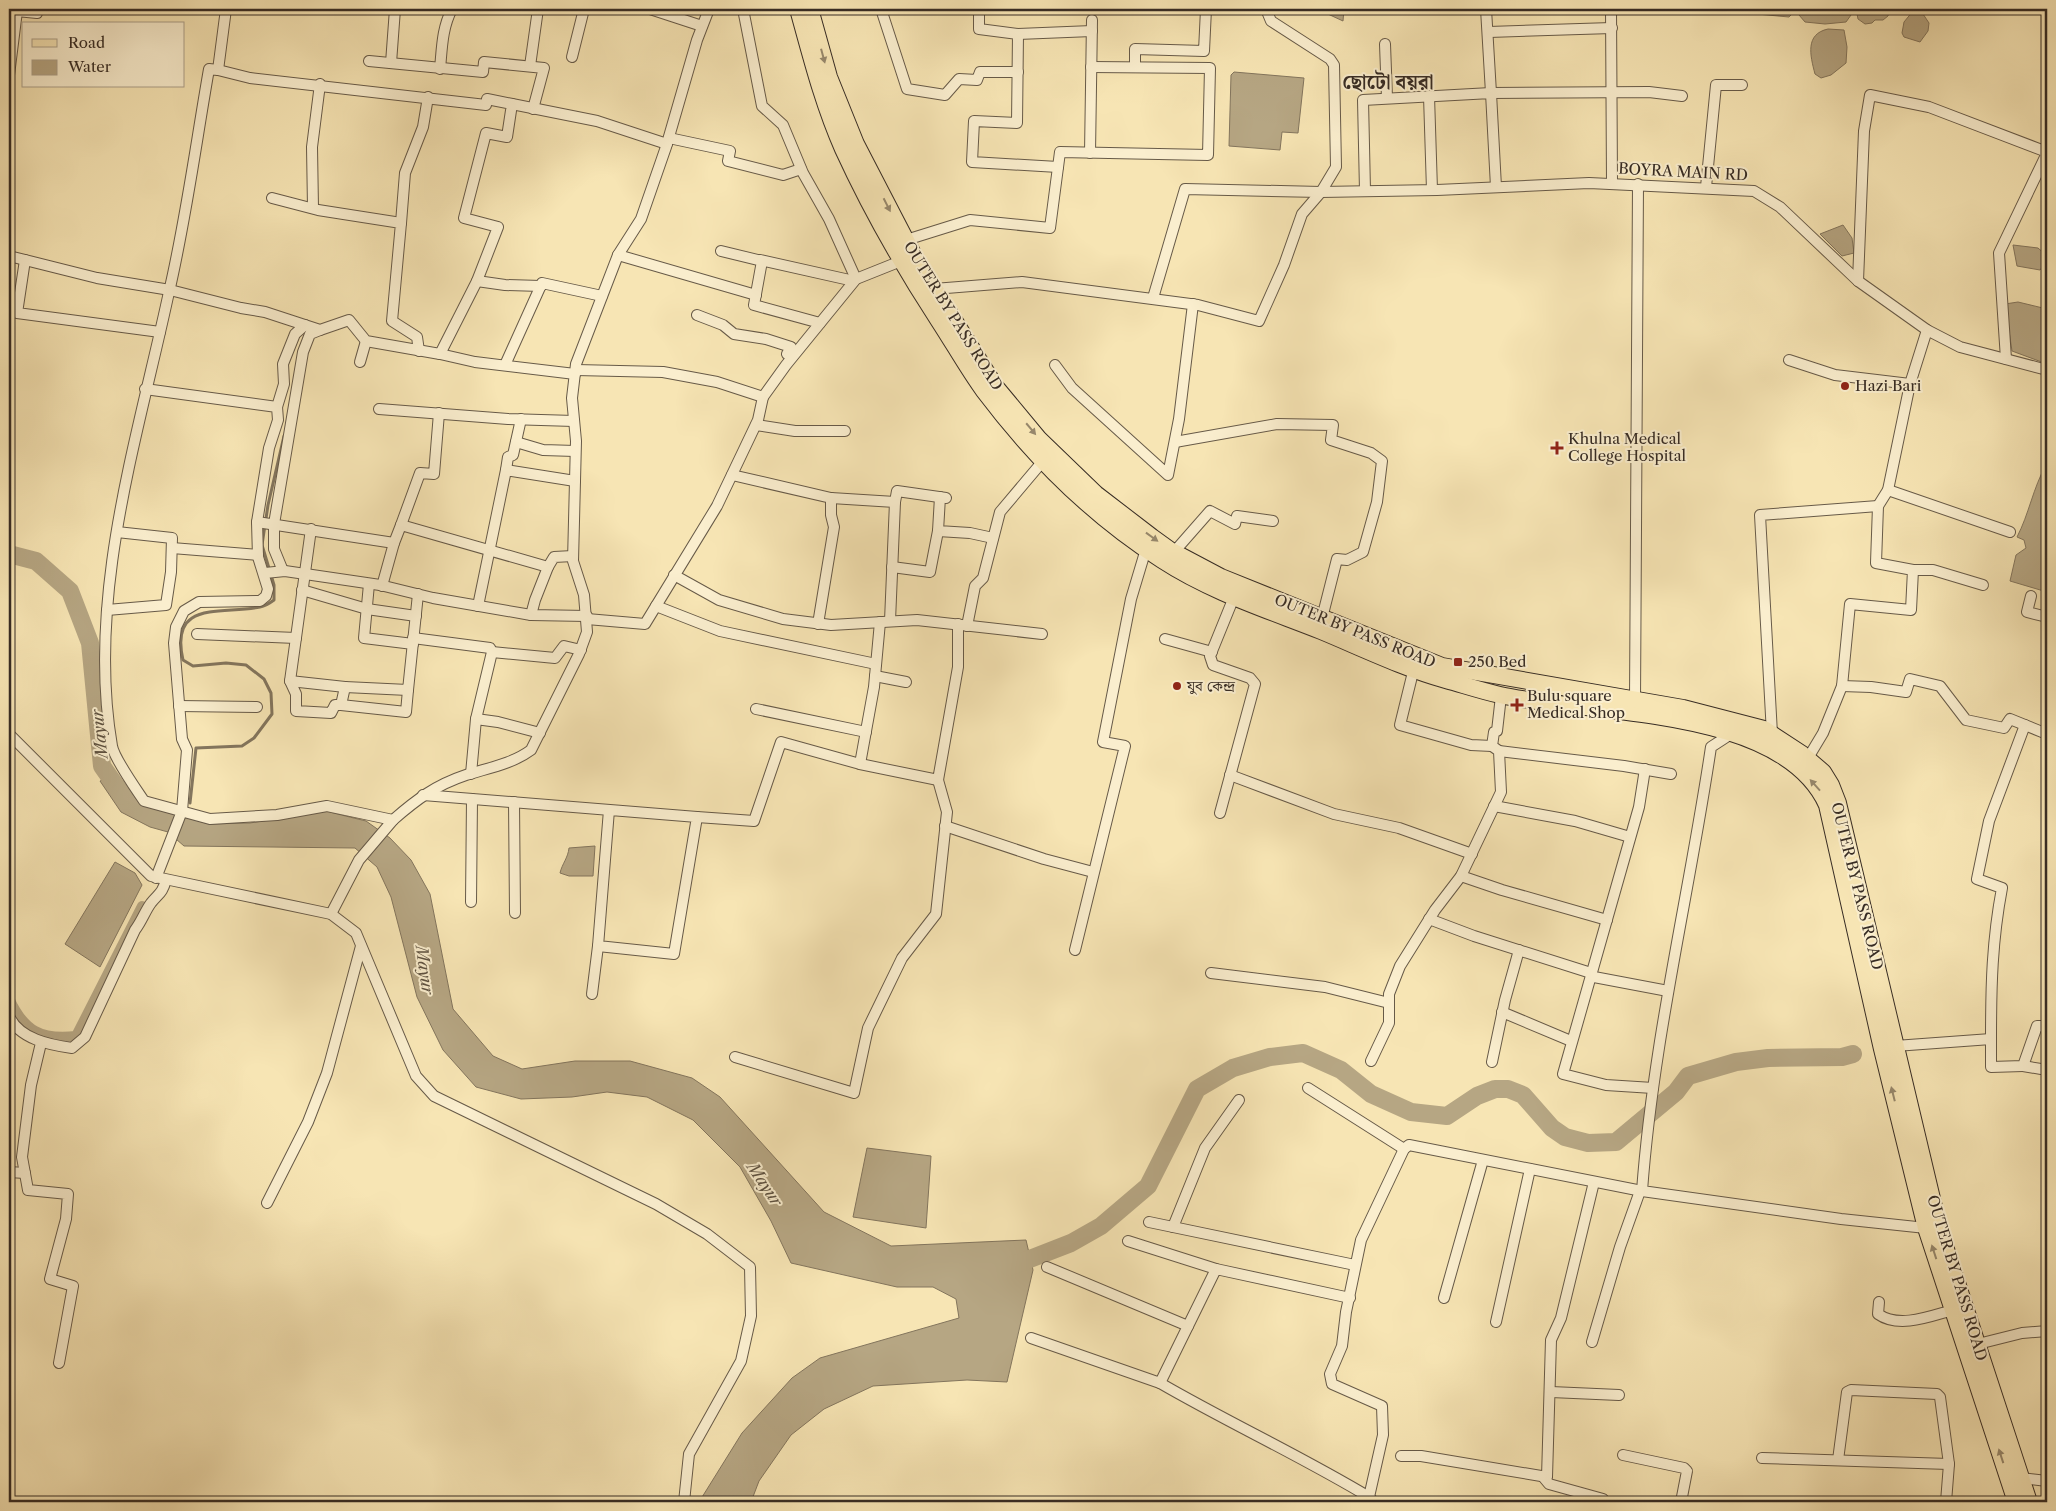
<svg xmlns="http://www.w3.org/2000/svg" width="2056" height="1511" viewBox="0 0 2056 1511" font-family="'Libre Caslon Text','Noto Serif Bengali',serif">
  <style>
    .water { fill: #b6a683; stroke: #83755d }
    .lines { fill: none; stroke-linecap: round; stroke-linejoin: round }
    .stream { stroke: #83755d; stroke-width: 3 }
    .canal { stroke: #b6a683; stroke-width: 10 }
    .river { stroke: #b6a683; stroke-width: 18 }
    .minor-casing { stroke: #675a48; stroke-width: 12 }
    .primary-casing { stroke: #372c24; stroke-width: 18 }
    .minor { stroke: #faeece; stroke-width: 10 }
    .primary { stroke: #f7e5b4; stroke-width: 16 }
    .oneway { fill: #97886c }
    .poi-dot { fill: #8f2418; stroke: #faeece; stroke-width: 2 }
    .labels { text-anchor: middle; stroke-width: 4; stroke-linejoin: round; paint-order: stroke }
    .street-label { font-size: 15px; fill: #372c24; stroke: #faeece }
    .poi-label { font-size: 15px; fill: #372c24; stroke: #faeece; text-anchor: start }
    .water-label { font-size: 16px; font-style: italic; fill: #5d5140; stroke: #faeece }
    .district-label { font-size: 20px; font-weight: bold; fill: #372c24; stroke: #faeece }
  </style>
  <rect width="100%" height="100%" fill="#f7e5b4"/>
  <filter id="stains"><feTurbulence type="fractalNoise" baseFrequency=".004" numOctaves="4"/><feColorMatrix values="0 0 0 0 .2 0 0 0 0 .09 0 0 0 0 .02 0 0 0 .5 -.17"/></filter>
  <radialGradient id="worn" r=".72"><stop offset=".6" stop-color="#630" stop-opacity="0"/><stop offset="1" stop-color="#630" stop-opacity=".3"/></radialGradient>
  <g class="water">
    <polygon points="1317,9 1344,9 1343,21"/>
    <polygon points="1750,9 1797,9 1789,17 1757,14"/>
    <polygon points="1800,9 1851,9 1851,15 1846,22 1825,24 1805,22 1799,15"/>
    <polygon points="1856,9 1890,9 1888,16 1883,20 1875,20 1872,23 1865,24 1858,19"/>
    <polygon points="1913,11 1923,14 1929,23 1928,31 1920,42 1904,37 1902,33 1904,22"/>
    <path d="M1828,29l16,1 3,17 -1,16 -15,12 -10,3 -6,-4c-5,-19 -10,-40 13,-45z"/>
    <polygon points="1234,72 1304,78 1298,133 1282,132 1280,150 1229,146 1231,75"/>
    <polygon points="1843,225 1852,238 1854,253 1842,256 1820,234"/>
    <polygon points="2013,245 2038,248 2046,255 2045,263 2040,270 2017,266"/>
    <polygon points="2018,302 2047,309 2047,364 2012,351 2005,304"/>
    <path d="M2046,465h1v127l-37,-11 6,-26 10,-7 -2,-8 -7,-3c12,-23 16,-49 29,-72z"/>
    <polygon points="118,775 141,805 209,824 250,823 325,811 366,821 390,838 411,860 430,894 453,1009 493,1056 522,1069 575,1061 630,1061 692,1078 720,1097 824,1212 891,1246 1026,1240 1033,1270 1007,1382 967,1380 873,1386 824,1409 791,1435 759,1481 751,1502 699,1502 742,1433 792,1378 820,1358 959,1318 956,1299 933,1287 897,1287 791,1263 771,1221 740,1167 693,1120 647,1097 607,1092 572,1097 521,1099 476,1087 443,1050 417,997 391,897 377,867 355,848 184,846 168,832 150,827 121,812 100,781"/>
    <path d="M595,846l-2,30h-24l-9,-3c2,-9 8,-15 9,-25z"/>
    <polygon points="115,862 135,873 142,885 100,967 65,944"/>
    <polygon points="867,1148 931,1156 926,1228 853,1217"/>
  </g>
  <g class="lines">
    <path class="stream" d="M190,803l6,-55 46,-2 12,-8 18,-24 -1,-21 -7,-14 -18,-14 -20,-2 -33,3 -10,-6c-14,-61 39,-45 77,-53 5,-1 10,-4 14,-7v-15l-12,-40 6,-40 16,-69"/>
    <path class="canal" d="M9,998c15,33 32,42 67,38l66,-130"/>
    <g class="river">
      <polyline points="9,554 36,561 70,591 90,643 102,766 123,796"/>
      <polyline points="1009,1267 1071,1243 1101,1226 1148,1186 1197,1089 1233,1068 1270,1057 1303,1053 1341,1070 1371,1094 1411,1112 1447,1116 1477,1096 1495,1089 1508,1089 1523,1095 1552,1128 1565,1137 1588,1143 1616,1142 1676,1092 1688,1076 1736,1062 1768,1058 1842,1057 1853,1054"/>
    </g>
    <g class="minor-casing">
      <g id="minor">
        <path d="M226,9l-8,61 -9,-1c-13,74 -23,150 -40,223 -31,145 -83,304 -57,454 2,12 24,43 32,55l66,18 67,-4 50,-9 66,14 -34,40 -28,54"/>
        <polyline points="650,9 702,26"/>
        <polyline points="743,9 762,106 783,125 803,173 829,219 856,279"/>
        <polyline points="881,9 907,89 945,95 959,79 977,80 980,72 1018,72"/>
        <polyline points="979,9 979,29 1018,34 1017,123 974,121 972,162 1058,167"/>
        <polyline points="1486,9 1491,93 1649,92 1682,96"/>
        <polyline points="1611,9 1612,183"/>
        <polyline points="1489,32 1612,28"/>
        <polyline points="1018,34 1092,31"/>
        <polyline points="1385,44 1387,98"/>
        <polyline points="572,57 584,9"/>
        <polyline points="369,61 483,72 484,62 544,68 533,109"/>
        <polyline points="391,63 395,9"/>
        <polyline points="530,66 538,9"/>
        <polyline points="1135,67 1135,49 1204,51 1206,9"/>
        <path d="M440,69c2,-21 2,-41 12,-60"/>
        <polyline points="9,75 17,11 37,13 38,9"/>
        <polyline points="1429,96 1432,190"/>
        <polyline points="512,104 597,121 667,144"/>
        <polyline points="669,138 730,151 728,161 783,175 801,169"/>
        <polyline points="1090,153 1092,20"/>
        <polyline points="1706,187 1716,85 1742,85"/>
        <polyline points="1365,191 1363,100 1491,93 1496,187"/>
        <polyline points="272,198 318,210 401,223 392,321 417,337 419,351"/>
        <polyline points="313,208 312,147 320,84"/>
        <polyline points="401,223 405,173 423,127 428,97"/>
        <polyline points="906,240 970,220 1050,228 1060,152 1208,155 1210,68 1091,67"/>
        <polyline points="721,251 762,261 754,305 820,323"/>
        <polyline points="618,255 756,295"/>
        <polyline points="9,256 97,278 170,290 241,308 265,312 320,330 349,320 366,341 440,354 477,281 498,227 464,218 486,133 507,137 512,104 487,99 486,105 250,78 218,70"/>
        <polyline points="25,260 17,313 160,332"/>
        <polyline points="760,260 854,281"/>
        <polyline points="477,281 505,285 541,286"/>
        <polyline points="1858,281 1864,131 1870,95 1929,107 2047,152"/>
        <polyline points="934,289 1022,282 1198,305 1259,321 1284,265 1302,214 1321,192 1336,167 1334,65 1330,59 1271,21 1266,9"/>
        <polyline points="1153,298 1185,189 1321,192 1437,190 1589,183 1754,191 1780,207 1858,281 1927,330 1960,347 2047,370"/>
        <polyline points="697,315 723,325 734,334 766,339 791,347 787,354 792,357"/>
        <polyline points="440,354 475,362 575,374"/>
        <polyline points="2006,359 1999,253 2047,153"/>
        <polyline points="1789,360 1835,375 1910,384"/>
        <polyline points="360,362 366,341"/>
        <polyline points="505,365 542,283 602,296"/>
        <polyline points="1055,365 1072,388 1168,475 1179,419 1193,304"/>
        <polyline points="576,370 663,372 717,382 763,397 786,365 856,279 901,261"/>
        <polyline points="145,389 277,407 278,420 269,448 257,522 258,557 268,589 266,596 260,601 199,602 184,611 176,627 174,643 182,739 187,750 182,811 156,878"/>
        <polyline points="277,407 284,384 283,364 295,334 305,325"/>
        <polyline points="379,409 508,419 574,421"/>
        <polyline points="756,425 795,431 845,431"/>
        <polyline points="516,442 543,450 575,451"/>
        <polyline points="1175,442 1277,424 1333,425 1331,440 1371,453 1382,461 1377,502 1363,552 1347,560 1337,559 1322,618"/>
        <polyline points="506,470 508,457 513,455 521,419"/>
        <polyline points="732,475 831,498 895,502 890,621"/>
        <polyline points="1888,490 2010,532"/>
        <polyline points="940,497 938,531 970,533 993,538"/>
        <polyline points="895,502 897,491 946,498"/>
        <polyline points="257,522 394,543 382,586"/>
        <polyline points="401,525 420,473 434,474 439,413"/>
        <polyline points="311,529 290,681 296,694 296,711 331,713 335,705 341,705 345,687 408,690 418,594"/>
        <polyline points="394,543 401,525 548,567 554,557 573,556"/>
        <polyline points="172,548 258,555"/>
        <polyline points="1174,552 1210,511 1235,524 1237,516 1273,521"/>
        <polyline points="892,567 930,572 938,531"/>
        <polyline points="1913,570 1933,570 1983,585"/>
        <polyline points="283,571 274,549 274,524 303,352 310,334 320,330"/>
        <polyline points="265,573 285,571 380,585 433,598 531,615 587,616"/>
        <polyline points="674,575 719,600 783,619 831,625 917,620 1042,634"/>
        <polyline points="369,584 364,638 413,644"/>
        <polyline points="302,590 367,609 416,616"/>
        <polyline points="2031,596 2027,612 2047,617"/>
        <polyline points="478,606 506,470 575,481"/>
        <polyline points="656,606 720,631 876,664"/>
        <polyline points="107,610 166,605 171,572 172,538 117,532"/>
        <polyline points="531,615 535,600 548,567"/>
        <polyline points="587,619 645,624 717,506 758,420 763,397"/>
        <polyline points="818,624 834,527 831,515 831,498"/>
        <polyline points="967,626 975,586 983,578 1000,512 1043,461"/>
        <polyline points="197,634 296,638"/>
        <polyline points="413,638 490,648 492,652"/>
        <polyline points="1165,639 1212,652"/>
        <polyline points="1414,668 1400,725 1471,745 1492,746"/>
        <polyline points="875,676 906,682"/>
        <polyline points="290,681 345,687"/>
        <polyline points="1842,686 1871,687 1906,692 1910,679 1940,686 1966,720 2004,728 2010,719 2047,734"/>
        <polyline points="1635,701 1638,184"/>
        <polyline points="341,705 406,712 408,690"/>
        <polyline points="179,706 257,707"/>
        <polyline points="756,709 866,732"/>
        <polyline points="476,719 492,652 555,658 564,646 581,650"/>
        <polyline points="9,734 151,876 331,914 356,933 416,1076 434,1096 656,1204 707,1234 750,1267 751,1316 741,1361 689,1454 684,1502"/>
        <path d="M1731,734l-20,13c-22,148 -58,294 -69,444l199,28 85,9"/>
        <polyline points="1772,734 1760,515 1878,506"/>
        <polyline points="1499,751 1624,766 1671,774"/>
        <polyline points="1808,758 1823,733 1842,686 1850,604 1911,610 1913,570 1876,563 1878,506 1888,490 1910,384 1927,330"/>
        <polyline points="860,764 874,687 880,622"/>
        <polyline points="1645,769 1639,807 1563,1074 1606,1085 1653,1088"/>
        <polyline points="471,774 476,719 498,722 540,733"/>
        <polyline points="1230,775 1334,814 1399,828 1472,854"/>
        <polyline points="423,795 697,817 674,954 598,946 609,810"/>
        <polyline points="514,802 515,913"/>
        <polyline points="1494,806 1575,821 1630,837"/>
        <polyline points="1220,813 1255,684 1250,678 1213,665 1210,656 1234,597"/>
        <polyline points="697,817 754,821 781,742 860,764 938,780 958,667 958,624"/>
        <path d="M393,820c24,-21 43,-35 73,-45 22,-7 46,-11 65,-25l48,-96 8,-22 -3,-37 -11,-34 3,-120 -4,-43 4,-34 42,-109 23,-36 25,-72 31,-107 12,-31"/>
        <polyline points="945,826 1044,859 1093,872"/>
        <polyline points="1461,876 1502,890 1607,920"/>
        <polyline points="471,902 472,799"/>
        <polyline points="1429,919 1474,936 1591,973 1594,977 1668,991"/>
        <polyline points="1075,950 1125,746 1103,742 1131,599 1146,549"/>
        <polyline points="1211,973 1325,987 1389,1003"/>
        <polyline points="592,994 598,946"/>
        <polyline points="1502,1012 1571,1041"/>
        <path d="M9,1016c10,23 41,29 63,32l13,-11 50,-107c7,-9 10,-19 16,-27 8,-10 11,-9 15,-23"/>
        <path d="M1991,1039c0,-54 1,-98 11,-151l-25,-9 12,-58 36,-96"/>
        <polyline points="41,1043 31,1085 22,1157 28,1190 68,1194 66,1219 50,1279 73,1286 59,1363"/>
        <polyline points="1895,1046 1991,1039 1991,1067 2023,1066 2037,1026 2047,1026"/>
        <polyline points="735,1057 854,1093 868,1028 902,958 936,914 947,812 938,780"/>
        <polyline points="1371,1061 1389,1023 1389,994 1400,966 1435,910 1461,876 1501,792 1499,751 1492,746 1494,732 1497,731 1501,696"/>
        <polyline points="1492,1062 1505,1000 1519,950"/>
        <polyline points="2023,1066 2047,1070"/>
        <polyline points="1308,1088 1404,1149"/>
        <polyline points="9,1172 25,1173"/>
        <polyline points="267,1203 308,1122 327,1073 361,946"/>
        <polyline points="1149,1222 1355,1265"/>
        <polyline points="1173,1227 1205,1148 1239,1100"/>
        <polyline points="1128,1241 1216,1269"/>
        <polyline points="1047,1267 1188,1326"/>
        <polyline points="1444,1298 1483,1160"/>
        <path d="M1879,1302l-1,12c21,15 53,2 75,-4"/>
        <polyline points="1496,1322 1530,1169"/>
        <polyline points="1031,1338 1160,1383 1216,1269 1350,1298"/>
        <polyline points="1592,1342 1620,1247 1640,1191"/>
        <polyline points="1978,1344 2022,1333 2047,1331"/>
        <path d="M1160,1383c69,40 141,73 209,114l-2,5"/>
        <polyline points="1551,1392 1619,1395"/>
        <polyline points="1623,1455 1684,1468 1687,1471 1681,1502"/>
        <polyline points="1401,1456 1421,1456 1547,1477 1551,1340 1561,1318 1594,1182"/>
        <polyline points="1762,1458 1949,1464"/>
        <polyline points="1838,1460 1847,1392 1851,1390 1937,1394 1940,1397 1949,1464 1946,1502"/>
        <polyline points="1544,1478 1549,1484 1603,1499"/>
        <polyline points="2021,1478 2047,1481"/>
        <polyline points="1374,1502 1369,1497 1383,1435 1382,1406 1332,1384 1330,1374 1342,1346 1346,1312 1361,1240 1404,1149 1409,1145 1642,1191"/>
      </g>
    </g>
    <g class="primary-casing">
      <g id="primary">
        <path d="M798,9c13,47 25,95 45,140 27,59 60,117 96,172 15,23 29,48 45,70 49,65 109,125 178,169 49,32 106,50 159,71 41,17 82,37 125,49 18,5 36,11 54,15 90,20 283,11 327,110l55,244 44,179 90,274"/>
        <polyline points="810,9 829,77 856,144 914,256 995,386 1039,439 1096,494 1152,537 1170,550 1221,577 1442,666 1683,708 1764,729 1802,754 1823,772 1831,785 1838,803 1939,1228 2029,1502"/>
      </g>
    </g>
    <use href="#minor" class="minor"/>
    <use href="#primary" class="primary"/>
  </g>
  <defs><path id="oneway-solid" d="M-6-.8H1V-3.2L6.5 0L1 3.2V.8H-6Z" transform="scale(1.25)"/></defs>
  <g class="oneway">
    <use href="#oneway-solid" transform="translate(823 56) rotate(75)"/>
    <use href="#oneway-solid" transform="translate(887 205) rotate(63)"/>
    <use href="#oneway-solid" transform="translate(1031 429) rotate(50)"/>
    <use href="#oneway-solid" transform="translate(1152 537) rotate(36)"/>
    <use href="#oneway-solid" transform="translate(1815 785) rotate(-132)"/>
    <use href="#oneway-solid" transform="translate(1893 1094) rotate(-104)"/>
    <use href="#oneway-solid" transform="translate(1934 1252) rotate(-108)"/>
    <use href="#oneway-solid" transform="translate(2001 1456) rotate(-108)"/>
  </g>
  <g class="poi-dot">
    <circle cx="1845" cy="386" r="5"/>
    <path d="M1554.5 440.5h5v5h5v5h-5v5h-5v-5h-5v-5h5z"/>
    <rect x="1453" y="657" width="10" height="10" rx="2.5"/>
    <circle cx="1177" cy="686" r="5"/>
    <path d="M1514.5 697.5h5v5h5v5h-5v5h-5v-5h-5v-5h5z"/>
  </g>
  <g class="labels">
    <g class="street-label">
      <text transform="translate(1683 172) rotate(3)" y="5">BOYRA MAIN RD</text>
      <text transform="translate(953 316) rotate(58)" y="5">OUTER BY PASS ROAD</text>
      <text transform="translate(1355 631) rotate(22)" y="5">OUTER BY PASS ROAD</text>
      <text transform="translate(1857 886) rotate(76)" y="5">OUTER BY PASS ROAD</text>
      <text transform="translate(1957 1278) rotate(73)" y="5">OUTER BY PASS ROAD</text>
    </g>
    <g class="poi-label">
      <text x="1855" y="391">Hazi Bari</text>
      <text x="1568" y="444">Khulna Medical<tspan x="1568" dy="17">College Hospital</tspan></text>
      <text x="1468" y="667">250 Bed</text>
      <text x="1187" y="691">যুব কেন্দ্র</text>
      <text x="1527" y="701">Bulu square<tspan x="1527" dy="17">Medical Shop</tspan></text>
    </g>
    <g class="water-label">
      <text transform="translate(99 734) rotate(-96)" y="6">Mayur</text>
      <text transform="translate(425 970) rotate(82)" y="6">Mayur</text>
      <text transform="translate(765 1184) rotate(56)" y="6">Mayur</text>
    </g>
    <g class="district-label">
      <text x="1388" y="89">ছোটো বয়রা</text>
    </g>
  </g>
  <rect width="2056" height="1511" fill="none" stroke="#f7e5b4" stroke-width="30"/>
  <rect x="10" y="10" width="2036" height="1491" fill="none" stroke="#372c24" stroke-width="2.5"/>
  <rect x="15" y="15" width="2026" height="1481" fill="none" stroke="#372c24"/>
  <rect x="22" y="22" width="162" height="65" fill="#faeece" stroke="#aca08a"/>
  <rect x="32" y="39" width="25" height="8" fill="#f7e5b4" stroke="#aca08a"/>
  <text x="68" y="48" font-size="15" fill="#372c24">Road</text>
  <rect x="32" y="60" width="25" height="15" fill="#b6a683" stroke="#aca08a"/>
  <text x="68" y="72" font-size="15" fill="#372c24">Water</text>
  <rect width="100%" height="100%" filter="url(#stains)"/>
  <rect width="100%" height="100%" fill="url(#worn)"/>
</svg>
